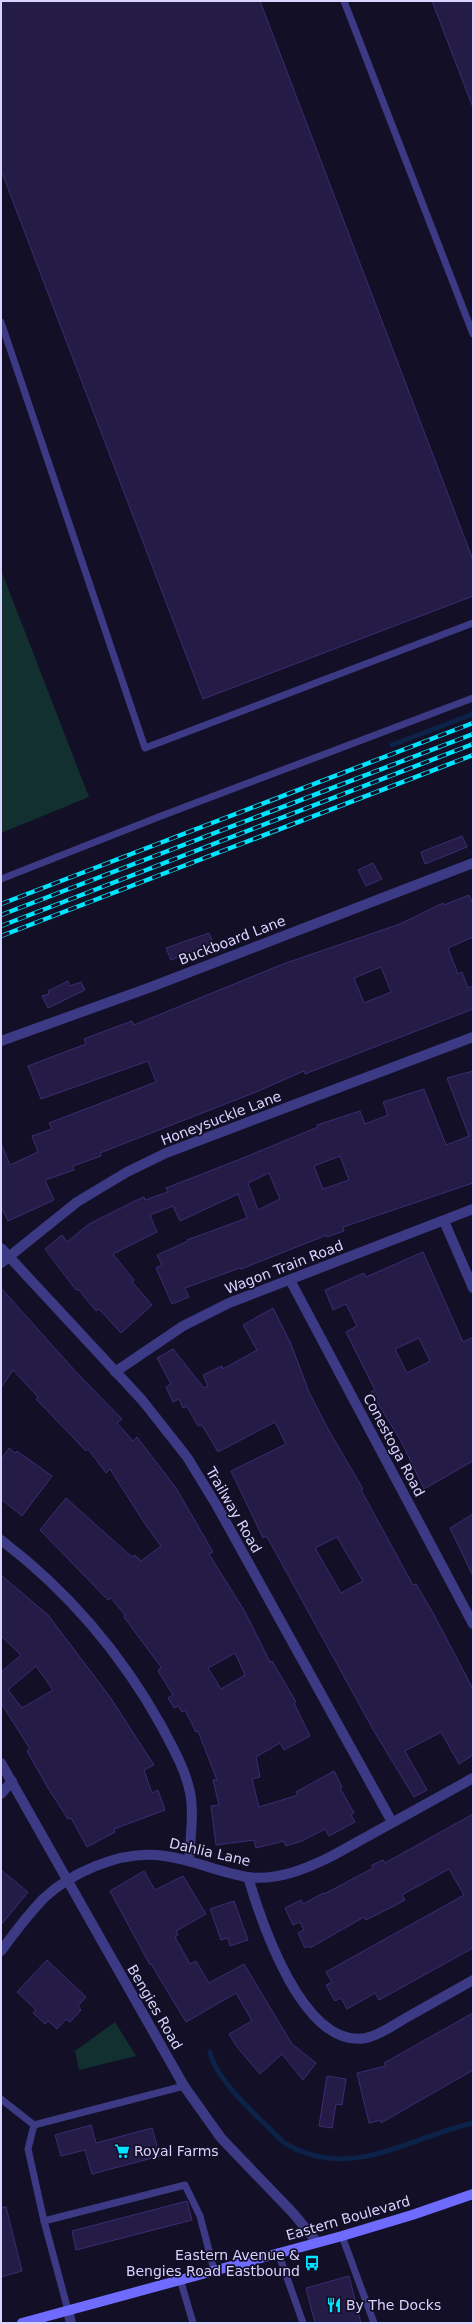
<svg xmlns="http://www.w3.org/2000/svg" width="474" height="2324" viewBox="0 0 474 2324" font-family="'DejaVu Sans',sans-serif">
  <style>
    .green { fill: #12302f }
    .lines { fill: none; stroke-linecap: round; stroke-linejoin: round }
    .stream { stroke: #0c2248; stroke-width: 5 }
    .building { fill: #241b47; stroke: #3b2d73; fill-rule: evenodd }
    .lane { stroke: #3d3a85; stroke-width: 7 }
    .street { stroke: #3d3a85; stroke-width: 10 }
    .secondary { stroke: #6f6bff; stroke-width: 10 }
    .rail-casing { stroke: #00e5ff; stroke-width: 4.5 }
    .rail { stroke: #130f26; stroke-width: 3; stroke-dasharray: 9; stroke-linecap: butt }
    .labels { text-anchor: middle; stroke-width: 3.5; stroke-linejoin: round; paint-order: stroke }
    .street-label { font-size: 14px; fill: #d9d4ff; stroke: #130f26 }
    .poi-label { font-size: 14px; fill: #d9d4ff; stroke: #130f26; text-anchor: start }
  </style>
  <rect width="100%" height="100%" fill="#130f26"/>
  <g class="green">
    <polygon points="1,570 89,797 1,833"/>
    <polygon points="115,2022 136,2056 79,2070 75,2051"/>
  </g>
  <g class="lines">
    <g class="stream">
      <polyline points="392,745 473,714"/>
      <path d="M210,2052c7,31 51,67 73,90 65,41 125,-4 190,-19"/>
    </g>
  </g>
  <g class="building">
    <polygon points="1,1 260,1 473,560 473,596 203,699 1,170"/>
    <polygon points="432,1 473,1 473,105 472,105"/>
    <polygon points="462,836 467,847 425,864 421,852"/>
    <polygon points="373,863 382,879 366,886 358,870"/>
    <path d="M469,895l4,9v33l-25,11 10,26 4,-2 6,16 5,-2v23l-168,65 -1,-3 -48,21 -156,61 1,3 -28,10 1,4 -29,10 9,20 -46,21 -7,-14v-64l9,22 28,-13 -6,-16 20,-7 -3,-6 107,-41 -8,-21 -107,38 -13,-33 58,-22 -2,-5 13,-5 35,-13 2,4 149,-61 117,-40 43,-21 1,2zM381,967l10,25 -27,11 -10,-25z"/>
    <polygon points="209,933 213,944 171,960 166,948"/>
    <polygon points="68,981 70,986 81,982 85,990 48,1008 42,996 49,994 48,991"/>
    <path d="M473,1071v112l-130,44 1,4 -17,6v-2l-86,34 -1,-1 -55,20 4,9 -17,7 -16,-36 6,-3 -5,-10 31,-14 -1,-1 60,-22 -9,-24 -58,27 -7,-15 -23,9 7,17 -44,22 21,26 -2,2 20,23 -31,28 -22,-24 -3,2 -18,-22 -2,1 -31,-41 17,-14 5,7 22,-18 46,-23 9,-4 1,3 23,-8 -2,-4 72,-28 80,-33 -1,-2 43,-14 5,13 23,-9 -5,-13 41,-13 22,56 23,-9 -22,-58zM340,1156l9,24 -26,9 -9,-23zM269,1173l11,26 -22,11 -10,-27z"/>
    <path d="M423,1252l40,90 10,-5v124l-49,28 -22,-46 -31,-51 4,-2 -29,-58 11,-6 -11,-22 -13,6 -8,-20 39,-17 2,4zM419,1338l11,23 -23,12 -12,-24z"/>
    <path d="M1,1288l76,85 45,46 -5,4 16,18 4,-4 39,51 37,64 -4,2 36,58 25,50 2,-1 24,41 -2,1 16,33 -26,14 -4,-7 -24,14 4,20 -8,2 7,28 39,-12 -2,-3 38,-21 8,16 -2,1 14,25 -3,2 4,7 -26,14 -4,-7 -23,12 -16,5 -2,-5 -28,7 -2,-8 -38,5 -5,-39 8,-1 -6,-25h4l-19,-49 -2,1 -11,-22 -3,2 -4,-6 -4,2 -6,-10 5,-3 -15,-24 3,-4 -37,-50 1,-2 -14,-17 -3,2 -68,-70 26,-32 66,59 3,-2 6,6 20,-15 -16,-22 -35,-55 -4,4 -18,-24 -2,2 -50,-52 2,-2 -25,-27 -12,18zM235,1653l10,22 -24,14 -13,-21z"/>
    <path d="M273,1308l18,36 18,48 19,37 35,60 -2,1 52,95 3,-1 17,29 40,76v66l-14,9 -18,-32 -36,19 22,39 -13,7 -39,-64 -104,-189 -5,-8 -3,2 -32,-67 55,-27 -11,-22 -57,30 -16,-27 -4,1 -11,-20 -4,2 -4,-9 -6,3 -7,-15 5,-3 -14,-26 16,-9 31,39 4,-2 -5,-11 19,-9 1,3 34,-19 -14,-25zM337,1537l26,44 -22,12 -26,-45z"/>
    <polygon points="9,1448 15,1453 17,1451 52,1476 22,1516 1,1499 1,1459"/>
    <polygon points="473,1514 473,1576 450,1528"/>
    <path d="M1,1575l47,40 62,82 44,68 -10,5 8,23 6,-3 7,20 -51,19 1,3 -28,15 -16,-29 -3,1 -20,-31 -21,-37 3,-2 -29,-46v-31l20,-17 -20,-19zM36,1666l17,24 -31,18 -14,-18z"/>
    <polygon points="473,1814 473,1948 379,2000 375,1993 347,2009 341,1998 335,2001 326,1985 332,1982 326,1972 464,1895 449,1869 402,1895 405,1900 394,1906 366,1920 364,1917 310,1948 308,1946 305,1948 298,1933 304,1930 300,1922 293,1925 285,1908 301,1900 303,1904 323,1893 324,1894 330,1891 373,1868 372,1865 383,1860 385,1863"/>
    <polygon points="1,1870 28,1892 1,1925"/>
    <polygon points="144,1871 155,1890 183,1876 206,1914 176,1931 178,1935 175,1937 190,1964 196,1961 209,1983 244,1964 292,2044 316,2063 303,2080 282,2054 260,2074 237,2047 229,2034 252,2021 236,1993 186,2022 151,1964 150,1965 110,1891"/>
    <polygon points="234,1901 248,1940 230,1946 228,1938 221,1940 210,1909"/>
    <polygon points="47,1960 86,1997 78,2006 81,2010 70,2022 66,2019 57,2029 48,2021 45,2024 33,2013 36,2010 17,1992"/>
    <polygon points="473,2013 473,2070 381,2123 381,2120 369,2123 357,2073 386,2066 384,2063"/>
    <polygon points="327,2076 346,2079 342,2105 336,2104 332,2128 319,2126"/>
    <polygon points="91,2125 96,2143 152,2128 160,2156 92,2174 85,2150 61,2156 55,2135"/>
    <polygon points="187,2201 192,2220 76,2250 72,2231"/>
    <polygon points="1,2207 6,2207 22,2271 1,2277"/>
    <polygon points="349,2276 361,2323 315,2323 306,2288"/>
  </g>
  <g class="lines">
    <g class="lane">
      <polyline points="344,1 473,334"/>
      <polyline points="1,322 145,748 473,623"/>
      <polyline points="1,879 161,816 473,698"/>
      <polyline points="1,2099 34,2125 184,2086"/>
      <polyline points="34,2125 28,2149 44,2221"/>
      <polyline points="342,2236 374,2323"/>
      <polyline points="278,2252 303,2323"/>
      <polyline points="180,2279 193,2323"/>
      <polyline points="68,2310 44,2221 185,2185 200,2216 214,2270"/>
    </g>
    <g class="street">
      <polyline points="1,1041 151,987 473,863"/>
      <polyline points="444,1221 473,1288"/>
      <polyline points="1,1248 142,1400 187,1457 217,1506 392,1822"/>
      <polyline points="1,1263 77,1202 127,1172 166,1153 473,1037"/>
      <polyline points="290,1280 473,1624"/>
      <polyline points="115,1372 183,1326 229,1303 473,1209"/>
      <path d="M1,1540c67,51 120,113 161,187 10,19 22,40 27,61 6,23 1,50 0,73"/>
      <polyline points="1,1763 184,2086 221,2138 293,2213 317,2242"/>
      <polyline points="1,1794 12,1781"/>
      <path d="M248,1877c13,44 55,173 118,161 14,-3 26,-12 38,-19 23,-13 46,-26 69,-39"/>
      <path d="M1,1951c13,-18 27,-36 42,-52 27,-26 75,-47 113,-44 31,2 61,17 91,22 30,4 59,-8 85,-21l141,-78"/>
      <polyline points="68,2310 71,2323"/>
    </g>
    <polyline class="secondary" points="22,2323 342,2236 412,2215 473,2194"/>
    <g class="rail-casing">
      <g id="rail">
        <polyline points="1,904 473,723"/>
        <polyline points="1,915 473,734"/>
        <polyline points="1,926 473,744"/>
        <polyline points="1,936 473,755"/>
      </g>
    </g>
    <use href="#rail" class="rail"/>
  </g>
  <defs>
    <g id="supermarket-bare" transform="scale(1.2)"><path d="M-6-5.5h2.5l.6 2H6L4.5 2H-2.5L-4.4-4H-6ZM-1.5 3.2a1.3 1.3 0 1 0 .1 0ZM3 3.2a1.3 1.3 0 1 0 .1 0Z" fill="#00e5ff" stroke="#130f26" stroke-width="2.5" paint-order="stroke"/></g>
    <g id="bus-bare" transform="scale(1.2)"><path d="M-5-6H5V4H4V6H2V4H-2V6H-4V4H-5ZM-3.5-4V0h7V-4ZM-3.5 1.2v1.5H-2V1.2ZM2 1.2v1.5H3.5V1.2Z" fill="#00e5ff" stroke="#130f26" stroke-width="2.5" paint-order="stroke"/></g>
    <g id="restaurant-bare" transform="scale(1.2)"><path d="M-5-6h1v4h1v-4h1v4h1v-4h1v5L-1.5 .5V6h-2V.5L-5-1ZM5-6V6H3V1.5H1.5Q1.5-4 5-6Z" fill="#00e5ff" stroke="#130f26" stroke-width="2.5" paint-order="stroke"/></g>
  </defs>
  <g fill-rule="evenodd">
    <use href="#supermarket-bare" x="122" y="2151"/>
    <use href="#bus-bare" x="312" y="2263"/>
    <use href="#restaurant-bare" x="334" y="2305"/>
  </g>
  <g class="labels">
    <g class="street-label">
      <text transform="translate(232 940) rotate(-21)" y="5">Buckboard Lane</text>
      <text transform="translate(221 1118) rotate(-21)" y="5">Honeysuckle Lane</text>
      <text transform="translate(284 1267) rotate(-21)" y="5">Wagon Train Road</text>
      <text transform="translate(394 1445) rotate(62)" y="5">Conestoga Road</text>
      <text transform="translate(234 1510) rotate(60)" y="5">Trailway Road</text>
      <text transform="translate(210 1852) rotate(13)" y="5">Dahlia Lane</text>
      <text transform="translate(155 2007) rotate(60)" y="5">Bengies Road</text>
      <text transform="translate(348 2218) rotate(-16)" y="5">Eastern Boulevard</text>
    </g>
    <g class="poi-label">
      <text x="134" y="2156">Royal Farms</text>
      <text x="300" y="2260" text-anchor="end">Eastern Avenue &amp;<tspan x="300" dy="16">Bengies Road Eastbound</tspan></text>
      <text x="346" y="2310">By The Docks</text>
    </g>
  </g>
  <rect width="474" height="2324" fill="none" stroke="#d9d4ff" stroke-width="4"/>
</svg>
